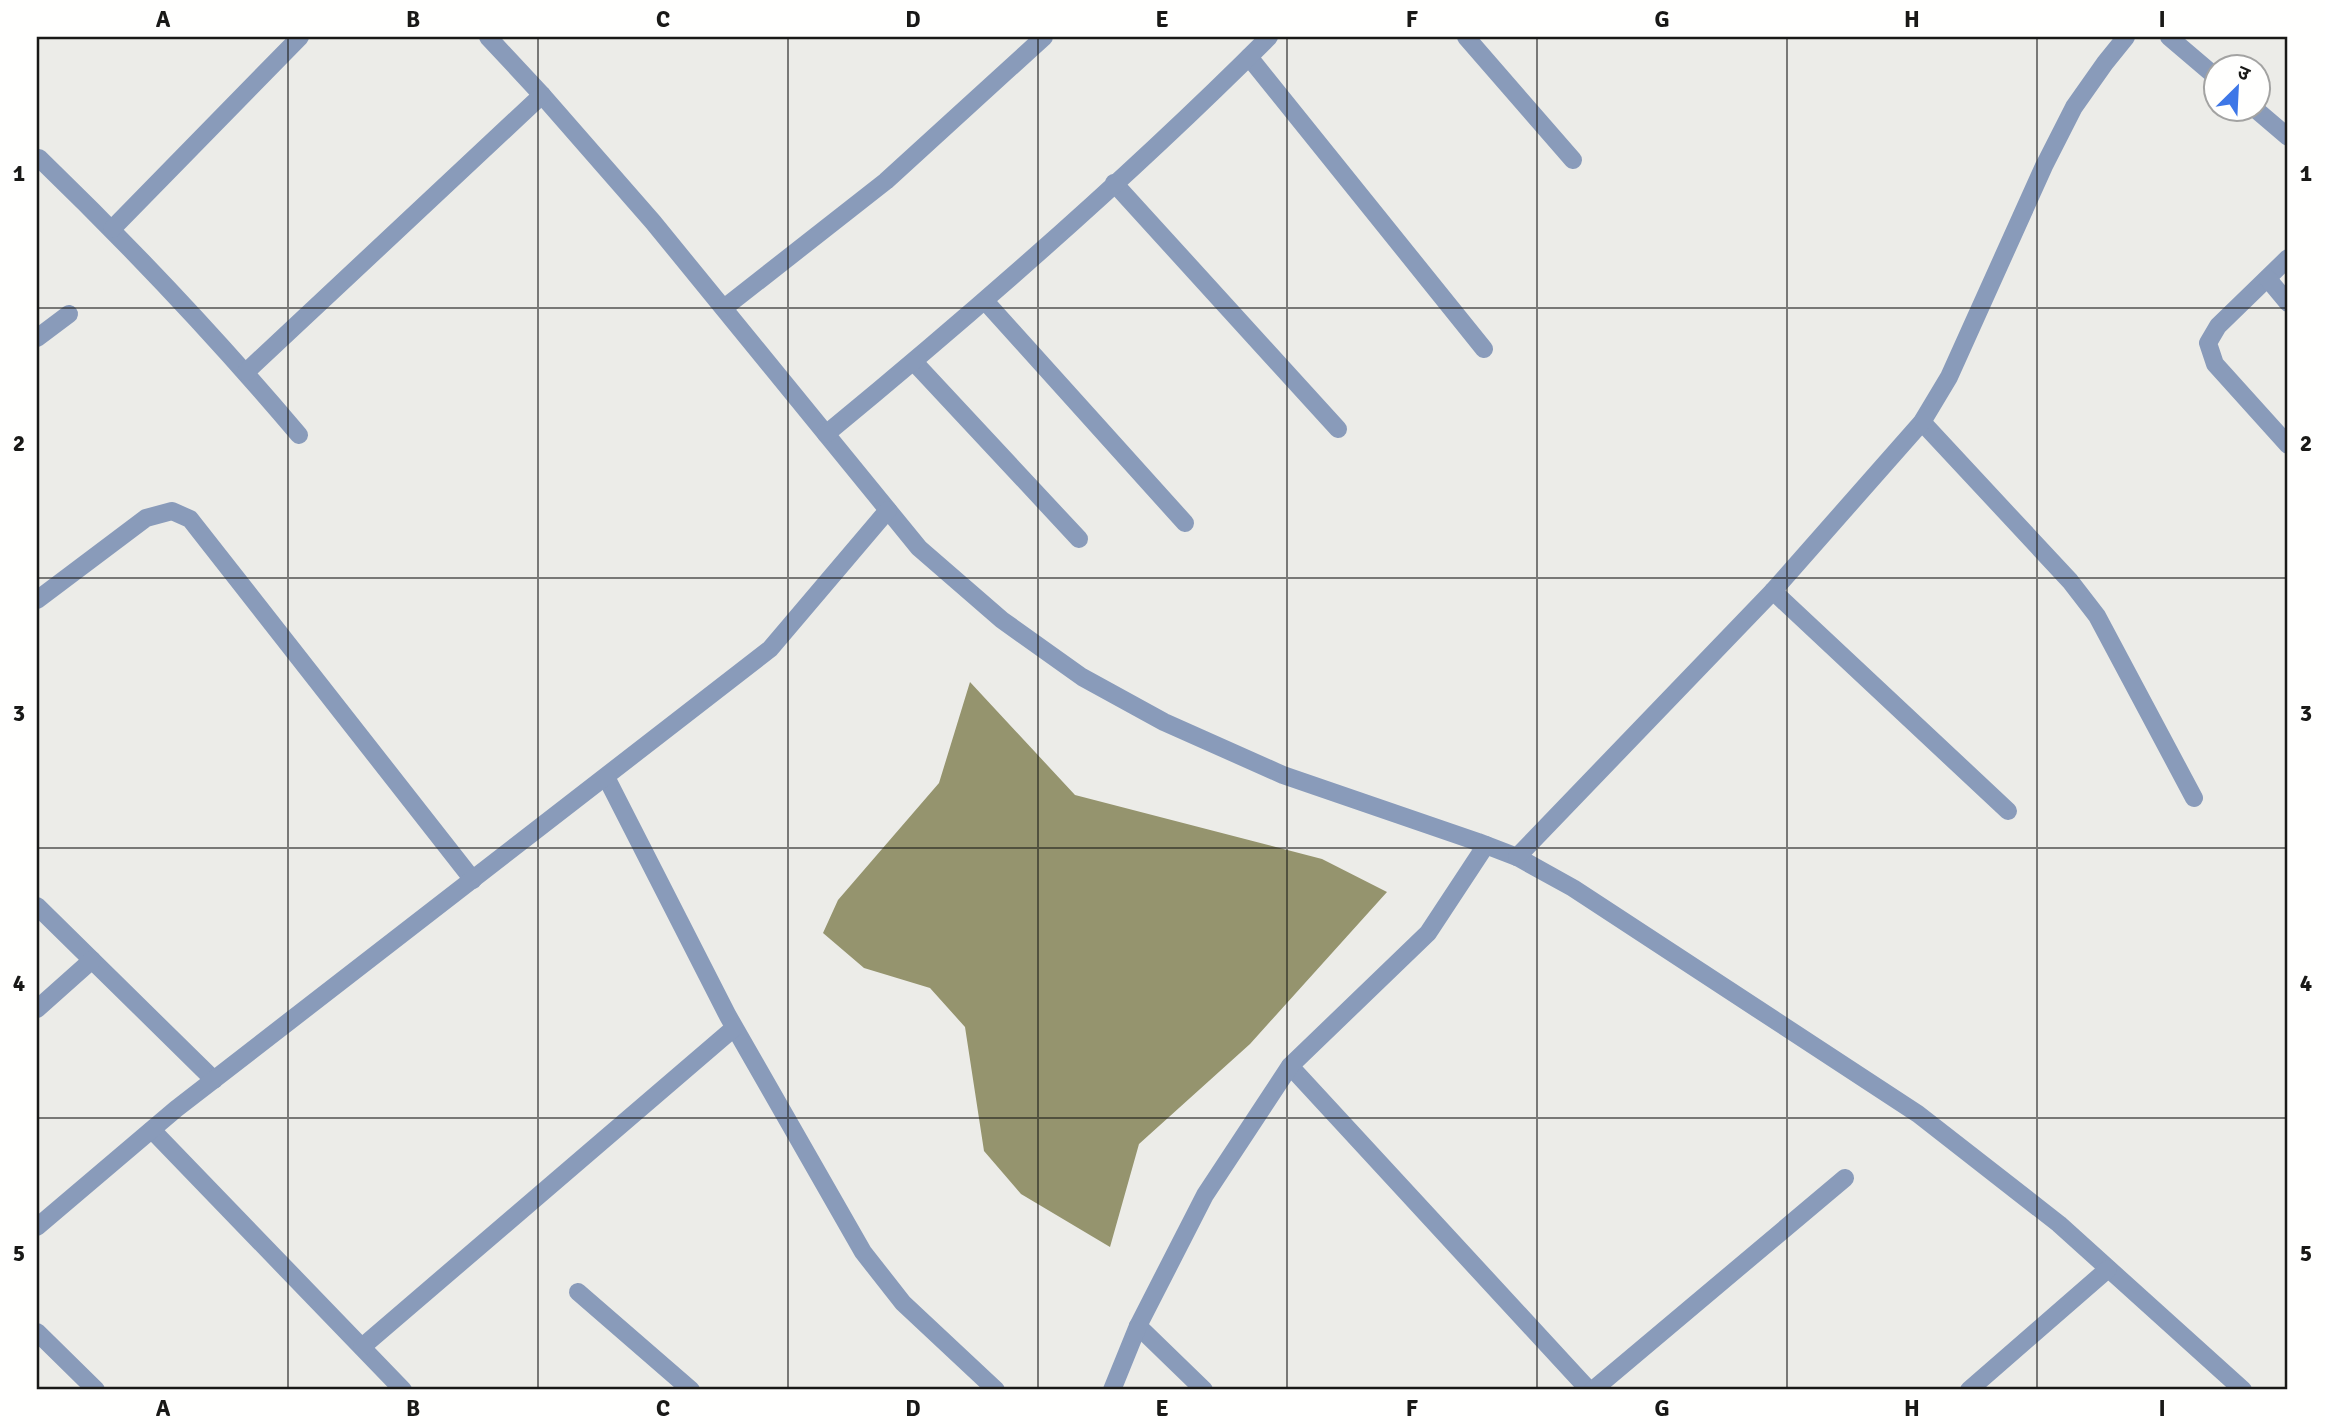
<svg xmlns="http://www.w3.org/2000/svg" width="2325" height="1427" viewBox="0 0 2325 1427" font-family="Signika,'Noto Sans Devanagari',sans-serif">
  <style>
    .water { fill: #95946e }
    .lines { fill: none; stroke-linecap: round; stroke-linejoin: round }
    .minor { stroke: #899bba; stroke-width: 18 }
    .grid { fill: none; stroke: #191917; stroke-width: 2; stroke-opacity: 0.55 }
    .neatline { fill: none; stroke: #191917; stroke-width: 2.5 }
    .grid-label { font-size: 23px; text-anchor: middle; font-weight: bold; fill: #191917 }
  </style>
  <rect width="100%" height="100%" fill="#ecece8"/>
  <polygon class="water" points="970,682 1075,795 1322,859 1387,892 1250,1044 1139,1144 1110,1247 1021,1194 984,1151 965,1027 930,988 864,968 823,933 838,900 939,783"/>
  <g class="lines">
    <g class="minor">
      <polyline points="488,37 542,95 653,222 919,548 1002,620 1082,677 1164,722 1283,775 1478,842 1517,857 1573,888 1918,1114 2059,1224 2243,1390"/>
      <polyline points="1466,37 1573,160"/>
      <polyline points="2169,37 2216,77"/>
      <polyline points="1249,57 1484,349"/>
      <polyline points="2254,108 2288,137"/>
      <path d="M39,158c91,88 178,180 260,277"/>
      <polyline points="1114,183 1338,429"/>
      <polyline points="112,229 300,37"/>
      <polyline points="2288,258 2218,326 2208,343 2215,364 2288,445"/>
      <polyline points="2268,279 2288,303"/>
      <polyline points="985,301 1185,523"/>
      <polyline points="724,308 886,181 1044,37"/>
      <polyline points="37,338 69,314"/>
      <polyline points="914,362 1079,539"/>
      <polyline points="246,372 542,95"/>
      <polyline points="1922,422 2070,581 2097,616 2194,798"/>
      <path d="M826,434c153,-126 303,-257 443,-397"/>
      <polyline points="1773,591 2008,811"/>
      <polyline points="37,600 146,518 172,511 190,519 473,880"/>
      <polyline points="606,777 728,1016 863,1252 903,1303 996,1390"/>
      <polyline points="1517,857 1773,591 1922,422 1949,377 2044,166 2074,107 2105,63 2126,37"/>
      <polyline points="37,906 214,1080"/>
      <polyline points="37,1009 92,960"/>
      <polyline points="1290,1066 1589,1390"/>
      <polyline points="152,1130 403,1390"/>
      <polyline points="37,1227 176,1109 770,649 888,510"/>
      <polyline points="578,1292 691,1390"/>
      <polyline points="1138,1326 1204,1390"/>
      <polyline points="37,1332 96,1390"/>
      <polyline points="362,1347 734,1028"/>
      <polyline points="1112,1390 1138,1326 1205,1195 1290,1066 1428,933 1486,845"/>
      <polyline points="1593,1390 1845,1178"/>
      <polyline points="1969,1390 2108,1269"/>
    </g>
  </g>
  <path class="grid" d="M288,37v1353M538,37v1353M788,37v1353M1038,37v1353M1287,37v1353M1537,37v1353M1787,37v1353M2037,37v1353M37,308h2251M37,578h2251M37,848h2251M37,1118h2251"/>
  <rect width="2325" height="1427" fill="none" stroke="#fffffe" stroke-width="77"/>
  <g transform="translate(2237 88) rotate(24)"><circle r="33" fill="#fffffe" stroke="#a3a3a2" stroke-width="2"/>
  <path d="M0-5L12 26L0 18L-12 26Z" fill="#3e77e7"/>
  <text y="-10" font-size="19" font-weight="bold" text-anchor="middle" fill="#191917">उ</text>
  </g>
  <rect x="38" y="38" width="2248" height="1350" class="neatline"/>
  <g class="grid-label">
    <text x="163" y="27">A</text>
    <text x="413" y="27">B</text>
    <text x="663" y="27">C</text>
    <text x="913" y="27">D</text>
    <text x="1162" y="27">E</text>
    <text x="1412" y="27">F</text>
    <text x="1662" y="27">G</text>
    <text x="1912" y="27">H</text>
    <text x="2162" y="27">I</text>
    <text x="19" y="181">1</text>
    <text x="2306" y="181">1</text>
    <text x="19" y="451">2</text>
    <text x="2306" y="451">2</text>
    <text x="19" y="721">3</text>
    <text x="2306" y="721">3</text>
    <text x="19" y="991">4</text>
    <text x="2306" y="991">4</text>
    <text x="19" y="1261">5</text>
    <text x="2306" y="1261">5</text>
    <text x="163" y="1416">A</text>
    <text x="413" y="1416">B</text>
    <text x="663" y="1416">C</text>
    <text x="913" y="1416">D</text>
    <text x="1162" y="1416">E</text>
    <text x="1412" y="1416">F</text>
    <text x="1662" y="1416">G</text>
    <text x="1912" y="1416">H</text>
    <text x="2162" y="1416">I</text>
  </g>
</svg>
